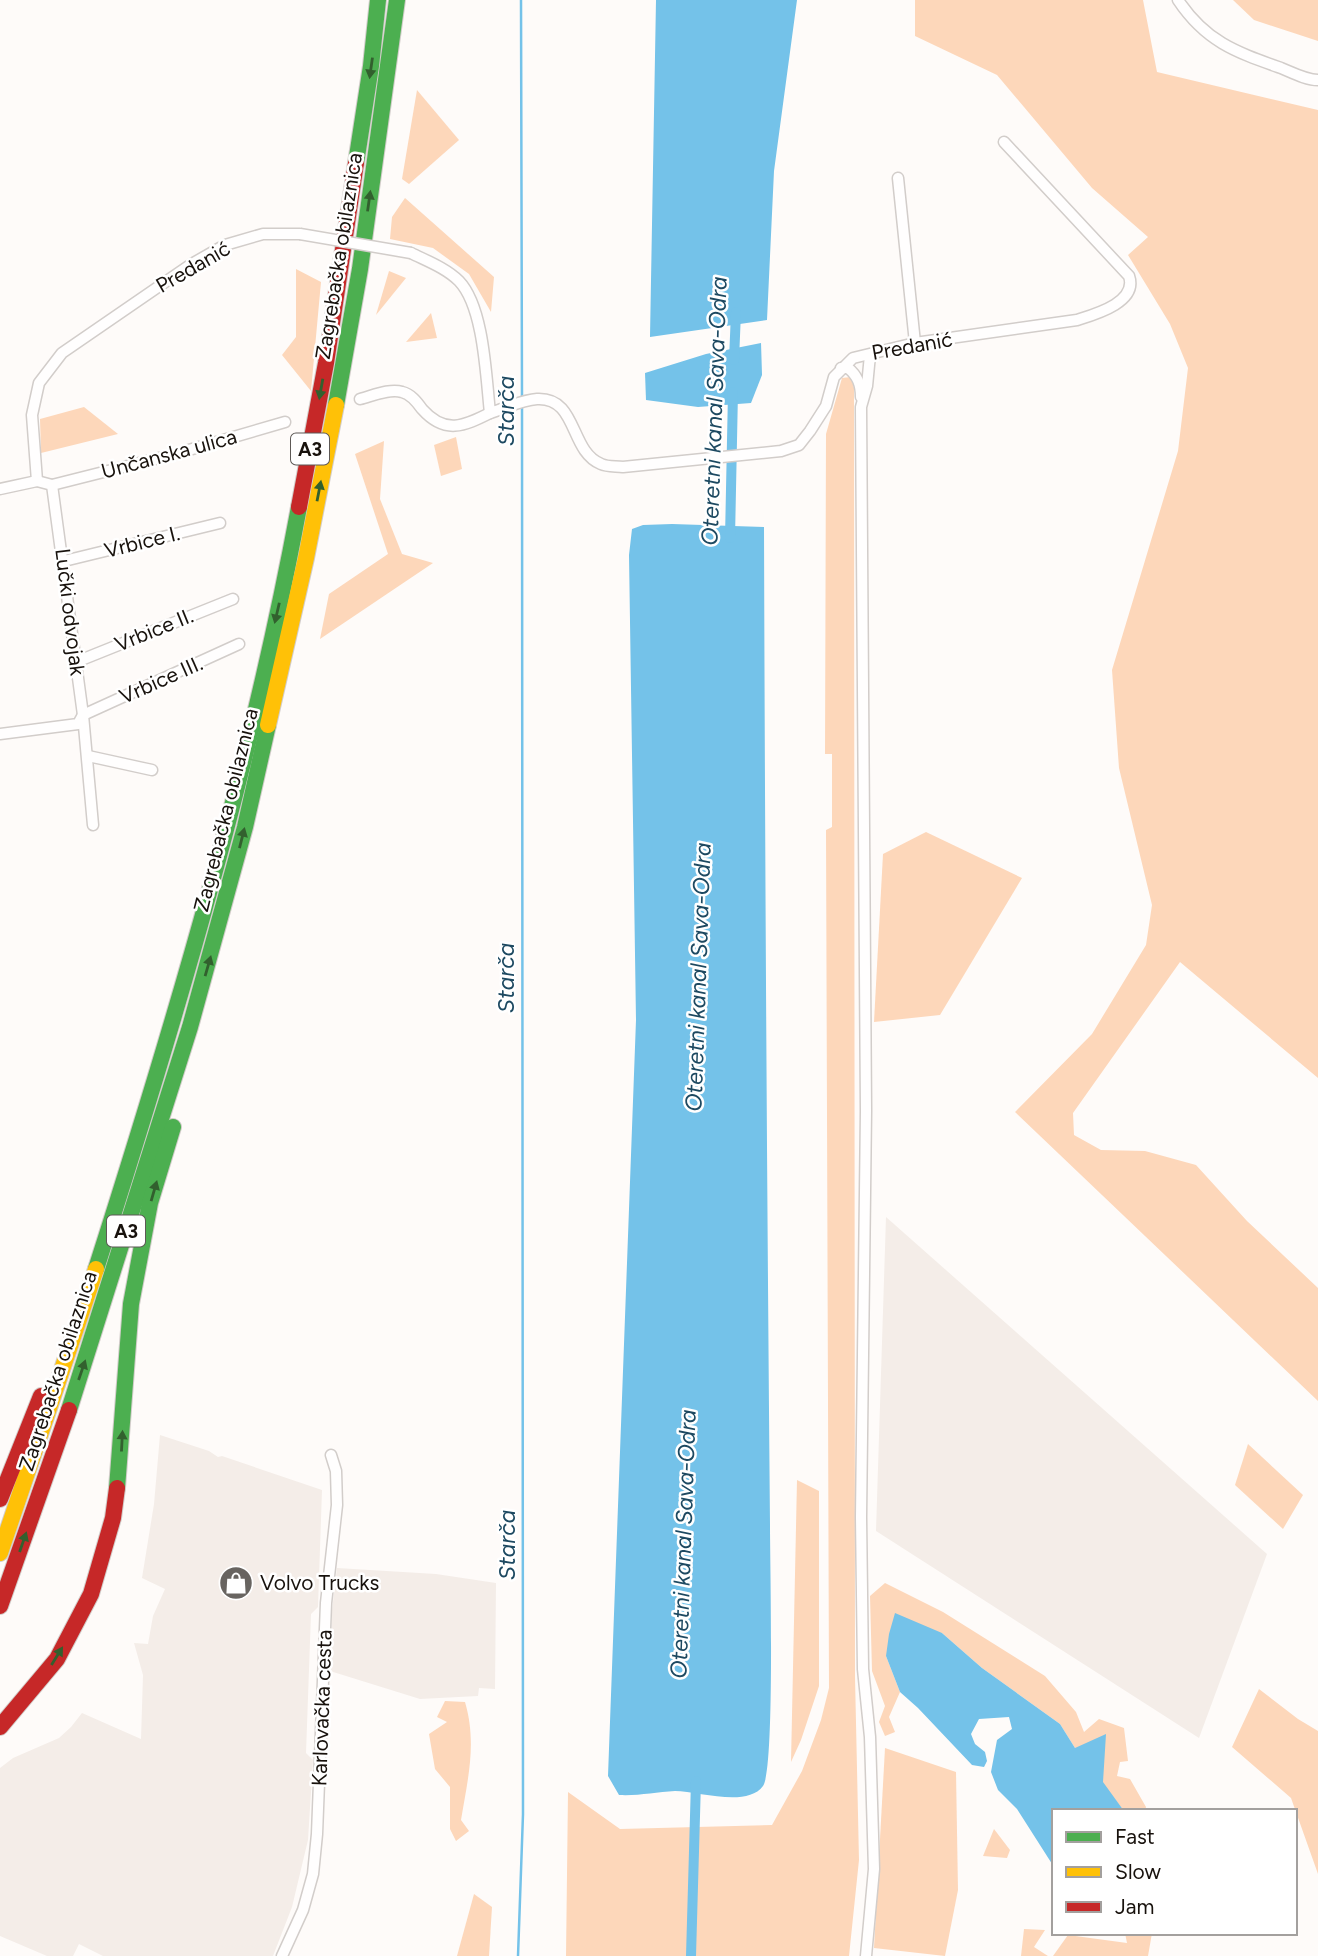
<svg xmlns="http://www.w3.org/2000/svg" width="1318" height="1956" viewBox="0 0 1318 1956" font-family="Figtree,sans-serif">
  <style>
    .built { fill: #f4ede8 }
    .green { fill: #fdd7ba }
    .water { fill: #74c2e9 }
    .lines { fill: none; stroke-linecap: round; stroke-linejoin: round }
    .stream { stroke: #74c2e9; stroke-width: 2.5 }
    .canal { stroke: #74c2e9; stroke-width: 10 }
    .street-casing { stroke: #d2cdca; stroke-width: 13 }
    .fast-casing { stroke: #d2cdca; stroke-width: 18 }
    .slow-casing { stroke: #d2cdca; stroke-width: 18 }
    .jam-casing { stroke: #d2cdca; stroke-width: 18 }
    .street { stroke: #fffefe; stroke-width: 10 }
    .fast { stroke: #4caf50; stroke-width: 16 }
    .slow { stroke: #ffc107; stroke-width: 16 }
    .jam { stroke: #c62828; stroke-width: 16 }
    .street-bridge-casing { stroke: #d2cdca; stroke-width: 13; stroke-linecap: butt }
    .street-bridge { stroke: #fffefe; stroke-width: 10 }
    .oneway { fill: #32602e }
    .labels { text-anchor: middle; stroke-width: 5; stroke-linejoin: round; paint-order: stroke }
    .shield { fill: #fff; stroke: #5d5956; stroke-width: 2 }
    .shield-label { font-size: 19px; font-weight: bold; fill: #18120d }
    .street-label { font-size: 21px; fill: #18120d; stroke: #fff }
    .poi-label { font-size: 21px; fill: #18120d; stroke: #fff; text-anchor: start }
    .water-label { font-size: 23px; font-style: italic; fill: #1d4961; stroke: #fff }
  </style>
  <rect width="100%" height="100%" fill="#fefbf9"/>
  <g class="built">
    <polygon points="886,1217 1267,1554 1199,1738 876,1531"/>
    <polygon points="160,1435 209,1451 218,1457 222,1456 322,1490 318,1607 311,1614 306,1753 313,1760 308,1840 292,1907 273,1956 103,1956 79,1944 73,1956 47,1956 0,1936 0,1768 13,1758 59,1738 71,1727 82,1713 141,1739 143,1675 134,1643 148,1644 153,1616 165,1589 142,1578 154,1504"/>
    <polygon points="337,1568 436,1574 496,1583 495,1689 479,1688 478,1696 420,1699 330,1671 332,1611"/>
  </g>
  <g class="green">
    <polygon points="915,0 1143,0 1157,72 1318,110 1318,1078 1180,962 1073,1113 1074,1135 1101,1150 1145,1151 1196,1165 1247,1221 1318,1288 1318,1401 1015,1112 1092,1034 1146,945 1152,905 1119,768 1112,670 1178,451 1188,368 1170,324 1128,255 1148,237 1092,188 997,75 915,36"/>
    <polygon points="1233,0 1318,0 1318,41 1254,20"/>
    <polygon points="417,90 459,140 409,184 402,179"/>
    <polygon points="405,198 494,277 491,312 469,274 433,248 390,239 392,217"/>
    <polygon points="296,269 321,282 311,391 282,355 296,337"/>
    <polygon points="389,271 406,278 376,315"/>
    <polygon points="431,313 437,338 406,342"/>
    <polygon points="851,377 854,388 855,1677 859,1860 849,1956 566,1956 568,1792 620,1829 772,1825 802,1771 821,1720 829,1688 826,830 832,827 832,754 825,754 826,434 842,378"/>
    <polygon points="84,407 118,434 41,453 40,419"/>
    <polygon points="456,437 462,469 441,476 434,445"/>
    <polygon points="384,441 380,499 402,554 433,563 320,639 329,594 388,554 355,454"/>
    <polygon points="926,832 1022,878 940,1015 874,1022 883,854"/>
    <polygon points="1248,1444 1303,1495 1283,1529 1235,1485"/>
    <polygon points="797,1480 819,1491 819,1686 801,1740 791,1762"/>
    <polygon points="885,1583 943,1612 1045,1676 1076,1712 1084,1732 1099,1719 1124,1728 1128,1761 1120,1762 1117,1776 1130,1779 1146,1807 1145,1811 1124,1811 1075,1748 1060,1724 982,1668 942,1633 886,1656 900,1692 889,1717 895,1732 885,1736 879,1722 885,1706 872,1671 870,1596"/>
    <polygon points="1259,1689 1298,1719 1318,1731 1318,1874 1291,1798 1232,1747"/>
    <path d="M445,1701l20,1c12,41 3,76 -4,118l8,11 -13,10 -6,-12v-42l-15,-18 -6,-35 18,-12 -10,-5z"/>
    <polygon points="885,1748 956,1772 958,1890 945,1956 874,1948"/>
    <polygon points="994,1829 1010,1850 1007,1858 983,1856"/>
    <polygon points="474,1894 492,1907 489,1956 457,1956"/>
    <polygon points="1024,1929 1045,1930 1034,1947 1048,1956 1021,1956"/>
    <polygon points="1125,1933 1152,1933 1148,1956 1053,1956 1068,1935 1127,1943"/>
  </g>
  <g class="water">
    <polygon points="656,0 797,0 774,171 767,320 650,337"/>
    <polygon points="761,343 762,375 751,403 698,407 646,400 645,373 706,354"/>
    <path d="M672,524l92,3c1,333 3,666 6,999 0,35 5,244 -7,260 -16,22 -65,5 -88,5 -19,1 -37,5 -56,4l-11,-19 28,-756 -7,-465 3,-26 11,-4z"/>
    <polygon points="895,1613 942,1633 982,1668 1060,1724 1075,1748 1106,1734 1103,1782 1124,1811 1054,1811 1054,1867 1017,1809 998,1790 991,1772 997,1740 1012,1729 1009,1717 979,1719 971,1734 975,1744 985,1752 987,1761 984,1767 972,1765 918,1708 900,1692 886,1656 889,1634"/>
  </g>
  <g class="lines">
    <g class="stream">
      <polyline points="521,0 522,399"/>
      <polyline points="518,1956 523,1814 522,405"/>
    </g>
    <g class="canal">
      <polyline points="734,360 736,312"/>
      <polyline points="730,538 733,392"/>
      <polyline points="691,1956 696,1781"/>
    </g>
    <g class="street-casing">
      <g id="street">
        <path d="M1178,0c28,42 58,52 103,68 12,5 25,12 37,12"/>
        <polyline points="898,178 915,343"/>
        <path d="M411,253c16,8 35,15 48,28 25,26 27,96 31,132 15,-5 32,-13 47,-14 41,-2 32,52 64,65 6,3 15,2 22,3l158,-16 18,-6 11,-14 16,-25 8,-29 19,-19 62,-15 162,-23c19,-6 61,-18 52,-44l-125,-134"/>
        <path d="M841,368h7c10,8 13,17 13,29"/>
        <path d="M360,399c12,-3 30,-11 42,-7 9,2 15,10 20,17 23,26 42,17 68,4"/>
        <polyline points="37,481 32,415 39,383 62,353 190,265 225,245 263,234 300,234"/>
        <polyline points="52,485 175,454 285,422"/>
        <polyline points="0,489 37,481 52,485 83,715 93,825"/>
        <polyline points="64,561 220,523"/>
        <polyline points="76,662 233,599"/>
        <polyline points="0,734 78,724 83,715 239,644"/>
        <polyline points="88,756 152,770"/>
        <polyline points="282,1956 303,1910 313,1874 317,1834 326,1603 337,1505 336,1471 331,1455"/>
        <polyline points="866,1956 874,1869 870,1737 863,1669 861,1517 866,1111 861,407 867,386 870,355"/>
      </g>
    </g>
    <g class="fast-casing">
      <g id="fast">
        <polyline points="356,163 371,66 378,0"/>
        <polyline points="336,405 360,269 397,0"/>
        <path d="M96,1269c80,-251 155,-503 203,-762"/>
        <polyline points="69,1410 190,1027 245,827 268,725"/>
        <polyline points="117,1488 131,1304 150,1203 173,1127"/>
      </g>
    </g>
    <g class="slow-casing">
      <g id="slow">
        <polyline points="268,725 306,558 336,405"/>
        <polyline points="0,1553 96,1269"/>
      </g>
    </g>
    <g class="jam-casing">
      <g id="jam">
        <polyline points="299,507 326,363 356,163"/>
        <polyline points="0,1499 41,1396"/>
        <polyline points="0,1606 69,1410"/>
        <polyline points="0,1727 57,1659 91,1594 113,1518 117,1488"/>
      </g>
    </g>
    <use href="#street" class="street"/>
    <use href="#fast" class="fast"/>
    <use href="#slow" class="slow"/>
    <use href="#jam" class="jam"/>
    <g class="street-bridge-casing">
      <polyline id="street-bridge" points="300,234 411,253"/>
    </g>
    <use href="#street-bridge" class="street-bridge"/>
  </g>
  <defs><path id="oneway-solid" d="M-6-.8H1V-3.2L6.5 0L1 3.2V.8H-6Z" transform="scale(1.75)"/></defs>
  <g class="oneway">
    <use href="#oneway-solid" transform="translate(371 68) rotate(98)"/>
    <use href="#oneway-solid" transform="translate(369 201) rotate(-82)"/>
    <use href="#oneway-solid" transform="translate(321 389) rotate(100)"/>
    <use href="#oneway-solid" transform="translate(319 491) rotate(-79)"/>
    <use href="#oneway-solid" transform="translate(277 613) rotate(103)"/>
    <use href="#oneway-solid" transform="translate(242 838) rotate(-76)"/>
    <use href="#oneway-solid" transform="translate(208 966) rotate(-74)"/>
    <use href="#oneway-solid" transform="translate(154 1191) rotate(-74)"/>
    <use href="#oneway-solid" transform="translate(82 1370) rotate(-71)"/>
    <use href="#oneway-solid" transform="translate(122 1441) rotate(-87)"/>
    <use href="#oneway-solid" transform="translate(23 1542) rotate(-71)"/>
    <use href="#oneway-solid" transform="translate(57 1656) rotate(-58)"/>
  </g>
  <defs>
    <g id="shop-disc" transform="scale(1.75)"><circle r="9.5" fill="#686460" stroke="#fff"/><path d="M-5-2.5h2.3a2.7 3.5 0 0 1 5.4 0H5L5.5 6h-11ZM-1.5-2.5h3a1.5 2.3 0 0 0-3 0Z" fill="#fff"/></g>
  </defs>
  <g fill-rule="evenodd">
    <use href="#shop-disc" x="236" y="1583"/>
  </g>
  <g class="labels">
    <g class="shield">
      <rect x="291" y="433.5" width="38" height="31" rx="5"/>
      <rect x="107" y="1215.5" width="38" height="31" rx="5"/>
    </g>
    <g class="shield-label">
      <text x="310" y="456">A3</text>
      <text x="126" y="1238">A3</text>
    </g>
    <g class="street-label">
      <text transform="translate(339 256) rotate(-81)" y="7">Zagrebačka obilaznica</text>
      <text transform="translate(193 267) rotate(-30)" y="7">Predanić</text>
      <text transform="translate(912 346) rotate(-10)" y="7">Predanić</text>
      <text transform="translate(169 454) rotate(-15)" y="7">Unčanska ulica</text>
      <text transform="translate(142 542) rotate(-14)" y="7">Vrbice I.</text>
      <text transform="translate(70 612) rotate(83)" y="7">Lučki odvojak</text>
      <text transform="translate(154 630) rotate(-22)" y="7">Vrbice II.</text>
      <text transform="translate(161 680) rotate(-24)" y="7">Vrbice III.</text>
      <text transform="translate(226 810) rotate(-76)" y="7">Zagrebačka obilaznica</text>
      <text transform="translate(58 1371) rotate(-72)" y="7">Zagrebačka obilaznica</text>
      <text transform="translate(322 1708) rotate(-88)" y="7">Karlovačka cesta</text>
    </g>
    <g class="poi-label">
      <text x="260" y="1590">Volvo Trucks</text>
    </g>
    <g class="water-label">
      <text transform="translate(506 411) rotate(-90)" y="8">Starča</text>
      <text transform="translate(714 411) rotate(-88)" y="8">Oteretni kanal Sava-Odra</text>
      <text transform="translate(698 977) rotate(-88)" y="8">Oteretni kanal Sava-Odra</text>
      <text transform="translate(506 978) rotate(-90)" y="8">Starča</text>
      <text transform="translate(683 1544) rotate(-88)" y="8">Oteretni kanal Sava-Odra</text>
      <text transform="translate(507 1545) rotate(-90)" y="8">Starča</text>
    </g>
  </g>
  <rect x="1052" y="1809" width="245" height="126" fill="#ffffff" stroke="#a3a09e" stroke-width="2"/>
  <rect x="1066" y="1832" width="35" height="10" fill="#4caf50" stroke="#a3a09e" stroke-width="2"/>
  <text x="1115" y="1844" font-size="21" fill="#18120d">Fast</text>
  <rect x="1066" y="1867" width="35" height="10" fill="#ffc107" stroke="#a3a09e" stroke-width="2"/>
  <text x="1115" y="1879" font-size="21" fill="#18120d">Slow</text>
  <rect x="1066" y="1902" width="35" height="10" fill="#c62828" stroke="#a3a09e" stroke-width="2"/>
  <text x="1115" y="1914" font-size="21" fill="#18120d">Jam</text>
</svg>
